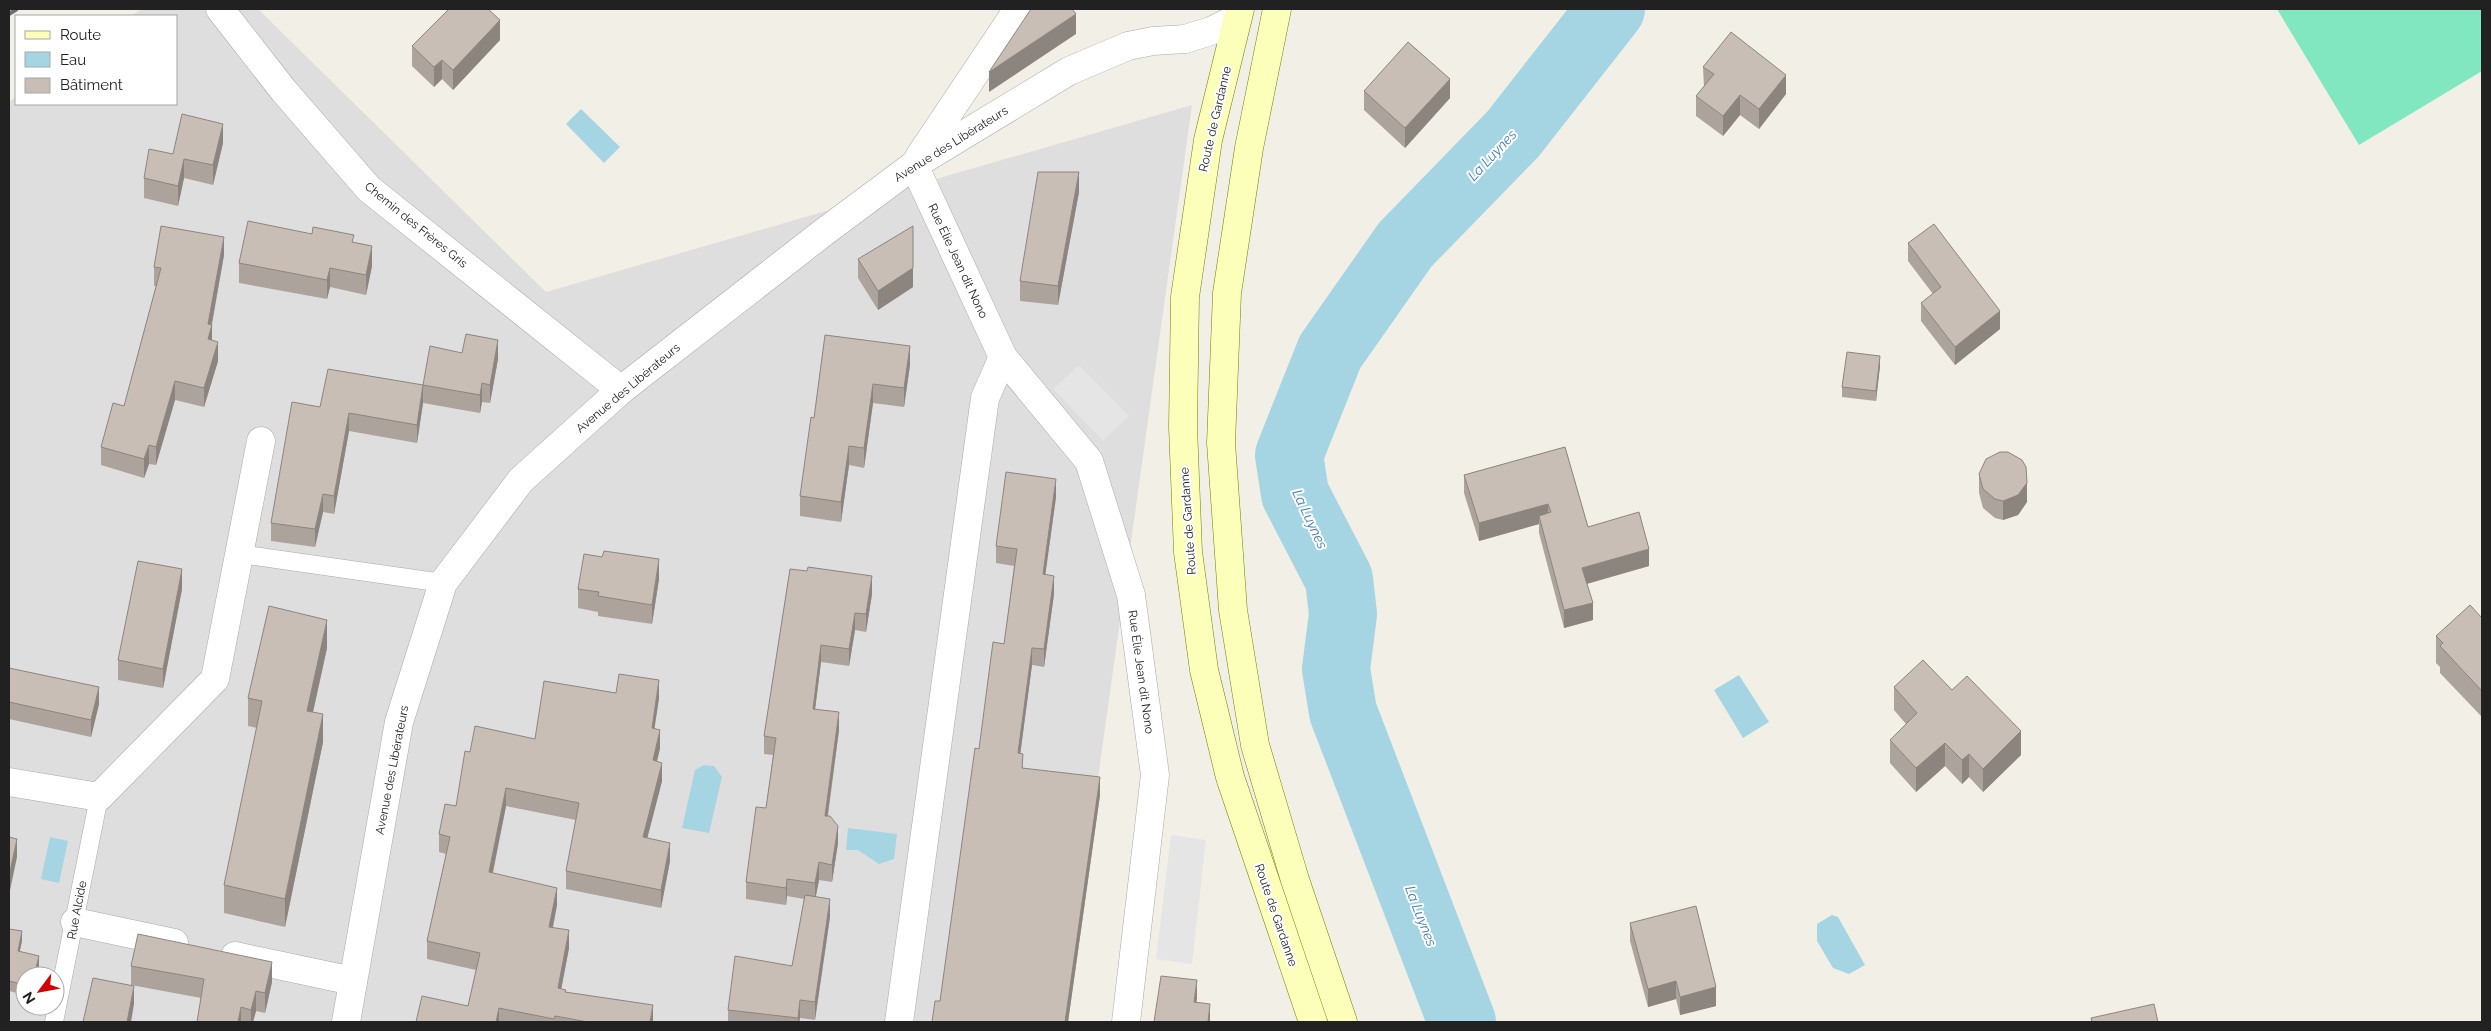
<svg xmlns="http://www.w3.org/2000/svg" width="2491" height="1031" viewBox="0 0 2491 1031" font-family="Raleway,sans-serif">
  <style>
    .residential { fill: #dfdede; fill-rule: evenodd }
    .pitch { fill: #80e7c0 }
    .parking { fill: #e5e5e5 }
    .water { fill: #a5d5e3 }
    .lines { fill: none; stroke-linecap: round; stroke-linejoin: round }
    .river { stroke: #a5d5e3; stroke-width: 68 }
    .service-casing { stroke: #a8a8a8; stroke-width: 19 }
    .minor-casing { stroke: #a8a8a8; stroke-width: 29 }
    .secondary-casing { stroke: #728100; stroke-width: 29 }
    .service { stroke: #fff; stroke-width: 18 }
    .minor { stroke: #fff; stroke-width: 28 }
    .secondary { stroke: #fbffb9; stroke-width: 28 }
    .rail { stroke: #6f6f6f; stroke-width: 4; stroke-dasharray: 10 10; stroke-linecap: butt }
    .wall { fill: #aca39d }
    .shaded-wall { fill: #8c857f }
    .building { fill: #c8beb6; stroke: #8c857f }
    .labels { text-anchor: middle; stroke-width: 4; stroke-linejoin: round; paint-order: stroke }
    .street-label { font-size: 12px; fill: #212121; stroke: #fff }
    .water-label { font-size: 14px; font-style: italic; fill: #417ab2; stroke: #fff }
  </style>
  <rect width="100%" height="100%" fill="#f2efe7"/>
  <path class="residential" d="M142,9h116l288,283 646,-187 -128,917h-1055v-920l7,-5v7h160v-88h-45zM25,976h30v30h-30z"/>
  <polygon class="pitch" points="2277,9 2482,9 2482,71 2359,145"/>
  <g class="parking">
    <polygon points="1079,365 1129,416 1103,441 1053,389"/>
    <polygon points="1171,835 1206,840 1192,964 1156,959"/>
  </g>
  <g class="water">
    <polygon points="581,109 620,147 604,163 566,124"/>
    <polygon points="1739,675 1769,722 1743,738 1714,690"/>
    <polygon points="704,765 714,766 722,777 709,833 682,828 695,770"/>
    <polygon points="848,828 897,834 894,859 879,864 858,850 846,850"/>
    <polygon points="50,837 68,841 59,883 41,879"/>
    <polygon points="1832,915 1838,917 1865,965 1849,974 1833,968 1817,941 1817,924"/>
  </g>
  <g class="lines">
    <polyline class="river" points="1462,1022 1343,712 1336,669 1343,614 1339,579 1295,494 1289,455 1330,352 1405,245 1513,134 1611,9"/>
    <g class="service-casing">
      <g id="service">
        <polyline points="240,554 443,583"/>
        <polyline points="54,1022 99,797"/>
      </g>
    </g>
    <g class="minor-casing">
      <g id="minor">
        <polyline points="220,9 284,91 369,189 621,390"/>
        <polyline points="919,157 1018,9"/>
        <polyline points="914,165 1003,357 1089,461 1131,595 1155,775 1126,1022"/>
        <polyline points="9,782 99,797 215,679 261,441"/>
        <polyline points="75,922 174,943"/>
        <polyline points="235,956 353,981"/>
        <polyline points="346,1022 399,722 443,583 521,480 621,390 824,232 914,165 1069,71 1128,46 1153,41 1185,39 1211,31 1237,18"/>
        <polyline points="899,1022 985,398 1003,357"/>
      </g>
    </g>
    <g class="secondary-casing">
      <g id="secondary">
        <polyline points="1240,9 1208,140 1185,297 1183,427 1188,552 1204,670 1230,777 1313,1022"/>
        <polyline points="1277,9 1249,148 1227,293 1221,443 1233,610 1255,745 1295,880 1343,1022"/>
      </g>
    </g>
    <use href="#service" class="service"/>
    <use href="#minor" class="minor"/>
    <use href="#secondary" class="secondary"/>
    <polyline class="rail" points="9,14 17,9"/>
  </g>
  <g class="wall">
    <polygon points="500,40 453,90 442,79 434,87 412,66 412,46"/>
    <polygon points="1703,67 1786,94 1759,129 1740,115 1723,136 1696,116 1696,96 1704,87"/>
    <polygon points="1364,91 1450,98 1405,148 1364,110"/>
    <polygon points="223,143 213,185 184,178 178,206 144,198 144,178 173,154"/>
    <polygon points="1079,192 1058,305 1020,301 1020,281"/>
    <polygon points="354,242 372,266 366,295 330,287 327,299 239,283 239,263"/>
    <polygon points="1908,243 2000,329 1955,365 1921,321 1921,303 1933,294 1908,261"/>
    <polygon points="224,255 212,325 212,341 218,361 204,407 175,400 156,465 149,464 144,478 101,465 101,447 124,406 156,286 154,286 154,267"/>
    <polygon points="858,259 913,287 878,310 858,278"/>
    <polygon points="825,335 910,365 904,407 873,403 864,468 849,465 841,522 800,516 800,496 814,418"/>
    <polygon points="462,353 498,359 490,403 482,402 480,413 423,403 417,443 349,431 334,514 323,512 315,547 271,541 271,523 320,407 423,385"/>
    <polygon points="1880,366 1876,401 1842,397 1842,387"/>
    <polygon points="1565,447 1588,527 1649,566 1587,584 1593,620 1564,628 1539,533 1539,524 1479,541 1464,493 1464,475"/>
    <polygon points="1979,474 2027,502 2018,515 2003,520 1995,518 1983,508 1979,493"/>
    <polygon points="1056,497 1045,575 1054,594 1044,667 1032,665 1020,754 1023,768 1100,795 1068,1022 932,1022 940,1001 979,749 1004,644 1014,566 996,563 996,546"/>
    <polygon points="602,557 659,579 652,624 598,616 598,612 578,608 578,589"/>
    <polygon points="790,569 872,594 866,632 855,630 849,666 821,662 815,709 839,730 828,816 838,843 832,882 819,880 816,896 830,917 815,1020 800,1018 799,1022 728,1022 728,1010 792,966 804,899 787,896 786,905 746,899 746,882 766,808 773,755 764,754 764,736"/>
    <polygon points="182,589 163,688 118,680 118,660"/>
    <polygon points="2482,618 2482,717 2440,673 2440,667 2436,663 2436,636"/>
    <polygon points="327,648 313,712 323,742 285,927 224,913 224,885 257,728 248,726 248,698"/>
    <polygon points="9,668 99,704 91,737 9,719"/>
    <polygon points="1894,687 1952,690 2021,755 1983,792 1969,777 1962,784 1945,766 1916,792 1890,763 1890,740 1906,724 1894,710"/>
    <polygon points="616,693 659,698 654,728 660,748 657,761 662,781 647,838 670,861 661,908 566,889 566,871 576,820 506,806 493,873 557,905 553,928 569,948 561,989 566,992 653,1022 416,1022 468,1006 476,970 427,959 427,941 446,854 439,852 439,834 456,806 470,752 535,739"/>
    <polygon points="1630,923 1716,1006 1680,1015 1676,999 1648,1007 1630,941"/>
    <polygon points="9,929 22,941 19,951 39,966 25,976 25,995 9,991"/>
    <polygon points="131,966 272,982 265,1013 256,1011 253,1022 197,1022 201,998 131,985"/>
  </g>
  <g class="shaded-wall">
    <polygon points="1076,14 1076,34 989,92 989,72"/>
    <polygon points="500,20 500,40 453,90 453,70"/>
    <polygon points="442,60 442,79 434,87 434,67"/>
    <polygon points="1786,75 1786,94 1759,129 1759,109"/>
    <polygon points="1450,79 1450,98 1405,148 1405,128"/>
    <polygon points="1740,95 1740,115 1723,136 1723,116"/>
    <polygon points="223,124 223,143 213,185 213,165"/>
    <polygon points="184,159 184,178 178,206 178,186"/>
    <polygon points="1079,172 1079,192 1058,305 1058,286"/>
    <polygon points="913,226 913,287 878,310 878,291"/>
    <polygon points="224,237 224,255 211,327 212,325 212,344 208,339 208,324"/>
    <polygon points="372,246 372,266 366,295 366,275"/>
    <polygon points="330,268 330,287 327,299 327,280"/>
    <polygon points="2000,311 2000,329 1955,365 1955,347"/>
    <polygon points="498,340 498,359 490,403 490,385"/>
    <polygon points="218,342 218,361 204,407 204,388"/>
    <polygon points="910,346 910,365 904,407 904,388"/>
    <polygon points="1880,356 1880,366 1876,401 1876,391"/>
    <polygon points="175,381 175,400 156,465 156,447"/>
    <polygon points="482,383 482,402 480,413 480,395"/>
    <polygon points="873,384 873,403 864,468 864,448"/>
    <polygon points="423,385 423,403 417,443 417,425"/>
    <polygon points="349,413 349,431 334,514 334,496"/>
    <polygon points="149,445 149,464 144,478 144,459"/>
    <polygon points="849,446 849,465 841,522 841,502"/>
    <polygon points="1056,479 1056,497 1043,592 1043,574"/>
    <polygon points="2027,483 2027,502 2018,515 2003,520 2003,501"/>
    <polygon points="323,494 323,512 315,547 315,529"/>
    <polygon points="1548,504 1548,522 1539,516 1539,524 1479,541 1479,523"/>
    <polygon points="1649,549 1649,566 1582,585 1582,568"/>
    <polygon points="659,559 659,579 652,624 652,605"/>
    <polygon points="182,569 182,589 163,688 163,669"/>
    <polygon points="872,576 872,594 866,632 866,614"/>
    <polygon points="1054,576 1054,594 1044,667 1044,649"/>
    <polygon points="1593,603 1593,620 1564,628 1564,610"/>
    <polygon points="855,613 855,630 849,666 849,649"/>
    <polygon points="327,620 327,648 307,739 307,711"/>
    <polygon points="821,645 821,662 813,726 813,709"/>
    <polygon points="1032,648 1032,665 1018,771 1018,753"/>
    <polygon points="659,680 659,698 652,746 652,728"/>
    <polygon points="99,687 99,704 91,737 91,720"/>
    <polygon points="839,712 839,730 825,833 825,816"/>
    <polygon points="323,714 323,742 285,927 285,899"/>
    <polygon points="660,730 660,748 653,778 653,760"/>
    <polygon points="2021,731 2021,755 1983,792 1983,769"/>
    <polygon points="1945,743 1945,766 1916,792 1916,768"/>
    <polygon points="1969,754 1969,777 1962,784 1962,760"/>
    <polygon points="662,763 662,781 643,855 643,837"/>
    <polygon points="1100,777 1100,795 1068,1022 1065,1022"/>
    <polygon points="506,788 506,806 489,890 489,872"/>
    <polygon points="838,826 838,843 832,882 832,865"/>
    <polygon points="17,839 17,857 9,895 9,876"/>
    <polygon points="670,843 670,861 661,908 661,890"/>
    <polygon points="819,862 819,880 815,900 815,883"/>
    <polygon points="787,879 787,896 786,905 786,888"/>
    <polygon points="557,888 557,905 549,945 549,927"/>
    <polygon points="830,899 830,917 815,1020 815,1002"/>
    <polygon points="569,930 569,948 558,1006 558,988"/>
    <polygon points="22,931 22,941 18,961 18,951"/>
    <polygon points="39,956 39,966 36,976 34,976"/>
    <polygon points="272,962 272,982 265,1013 265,993"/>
    <polygon points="1197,980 1197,999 1194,1021 1194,1002"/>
    <polygon points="1676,981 1676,999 1648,1007 1648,989"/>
    <polygon points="134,986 134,1004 131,1022 127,1022"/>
    <polygon points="1716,987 1716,1006 1680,1015 1680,997"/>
    <polygon points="256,991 256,1011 253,1022 251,1022 251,1010"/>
    <polygon points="800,1000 800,1018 799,1022 798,1022"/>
    <polygon points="1210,1004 1210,1022 1208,1022"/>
    <polygon points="653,1005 653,1022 650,1022"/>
    <polygon points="241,1007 241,1022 238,1022"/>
    <polygon points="499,1008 499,1022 496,1022"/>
  </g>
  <g class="building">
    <polygon points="449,9 488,9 500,20 453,70 442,60 434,67 412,46"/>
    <polygon points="1031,9 1072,9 1076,14 989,72"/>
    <polygon points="1731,32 1786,75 1759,109 1740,95 1723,116 1696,96 1714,74 1703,67"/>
    <polygon points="1408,42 1450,79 1405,128 1364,91"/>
    <polygon points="182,114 223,124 213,165 184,159 178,186 144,178 149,149 173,154"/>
    <polygon points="1038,172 1079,172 1058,286 1020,281"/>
    <polygon points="248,221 312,234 313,227 354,235 352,242 372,246 366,275 330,268 327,280 239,263"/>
    <polygon points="1934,224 2000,311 1955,347 1921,303 1941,287 1908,243"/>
    <polygon points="161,226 224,237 208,324 212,325 208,339 218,342 204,388 175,381 156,447 149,445 144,459 101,447 113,403 124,406 161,268 154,267"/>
    <polygon points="913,226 913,268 878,291 858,259"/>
    <polygon points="466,334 498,340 490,385 482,383 480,395 423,385 417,425 349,413 334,496 323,494 315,529 271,523 292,402 320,407 328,369 423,385 430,346 462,353"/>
    <polygon points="825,335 910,346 904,388 873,384 864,448 849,446 841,502 800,496 811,417 814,418"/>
    <polygon points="1847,352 1880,356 1876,391 1842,387"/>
    <polygon points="1565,447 1588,527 1639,512 1649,549 1582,568 1593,603 1564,610 1539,516 1551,512 1548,504 1479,523 1464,475"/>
    <polygon points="2000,452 2008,452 2022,460 2026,467 2027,483 2018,495 2003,501 1995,499 1983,489 1979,474 1986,459"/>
    <polygon points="1006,472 1056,479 1043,574 1054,576 1044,649 1032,648 1018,753 1023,754 1022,768 1100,777 1065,1022 932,1022 935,1001 940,1001 975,748 979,749 993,642 1004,644 1017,549 996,546"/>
    <polygon points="604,551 659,559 652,605 598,596 599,592 578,589 584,554 602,557"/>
    <polygon points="138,561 182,569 163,669 118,660"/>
    <polygon points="808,567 872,576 866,614 855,613 849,649 821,645 813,709 839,712 825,816 830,816 838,826 832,865 819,862 815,883 787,879 786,888 746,882 756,807 766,808 776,738 764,736 790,569 807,571"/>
    <polygon points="2470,605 2482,618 2482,691 2440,646 2443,643 2436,636"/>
    <polygon points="269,606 327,620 307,711 323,714 285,899 224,885 262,701 248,698"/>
    <polygon points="1923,660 1952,690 1967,676 2021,731 1983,769 1969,754 1962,760 1945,743 1916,768 1890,740 1917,713 1894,687"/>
    <polygon points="9,668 99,687 91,720 9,702"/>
    <polygon points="619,674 659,680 652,728 660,730 653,760 662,763 643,837 670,843 661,890 566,871 579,803 506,788 489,872 557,888 549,927 569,930 558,988 566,990 565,992 653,1005 650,1022 588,1022 555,1016 554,1019 499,1008 496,1022 416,1022 422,996 468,1006 480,953 427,941 450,837 439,834 445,804 456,806 465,751 470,752 475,726 535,739 544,681 616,693"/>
    <polygon points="9,837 17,839 9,876"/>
    <polygon points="805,895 830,899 815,1002 800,1000 798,1018 728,1010 735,956 792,966"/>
    <polygon points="1696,906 1716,987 1680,997 1676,981 1648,989 1630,923"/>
    <polygon points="9,929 22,931 18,951 39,956 34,976 25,976 25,985 9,981"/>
    <polygon points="138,934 272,962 265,993 256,991 251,1010 241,1007 238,1022 197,1022 204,979 131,966"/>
    <polygon points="1161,976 1197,980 1194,1002 1210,1004 1208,1022 1154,1022"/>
    <polygon points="93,978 134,986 127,1022 83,1022"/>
    <polygon points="2154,1004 2158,1022 2092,1022 2091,1018"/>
  </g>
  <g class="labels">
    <g class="street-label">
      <text transform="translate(1215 119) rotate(-77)" y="4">Route de Gardanne</text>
      <text transform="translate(951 144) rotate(-32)" y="4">Avenue des Libérateurs</text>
      <text transform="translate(416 225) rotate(39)" y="4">Chemin des Frères Gris</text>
      <text transform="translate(958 261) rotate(65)" y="4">Rue Élie Jean dit Nono</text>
      <text transform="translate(628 388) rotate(-40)" y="4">Avenue des Libérateurs</text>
      <text transform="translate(1188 521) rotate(-94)" y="4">Route de Gardanne</text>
      <text transform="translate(1141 672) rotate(82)" y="4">Rue Élie Jean dit Nono</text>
      <text transform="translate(392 770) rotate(-79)" y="4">Avenue des Libérateurs</text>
      <text transform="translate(77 910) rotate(-79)" y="4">Rue Alcide</text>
      <text transform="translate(1276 915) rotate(71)" y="4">Route de Gardanne</text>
    </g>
    <g class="water-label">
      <text transform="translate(1492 155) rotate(-47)" y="5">La Luynes</text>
      <text transform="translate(1310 519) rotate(65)" y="5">La Luynes</text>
      <text transform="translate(1421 916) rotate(69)" y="5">La Luynes</text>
    </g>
  </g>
  <rect width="2491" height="1031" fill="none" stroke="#212121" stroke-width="20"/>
  <rect x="15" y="15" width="162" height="90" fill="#ffffff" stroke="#a6a6a6"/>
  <rect x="25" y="31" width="25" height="8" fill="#fbffb9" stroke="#a6a6a6"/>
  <text x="60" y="40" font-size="15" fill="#212121">Route</text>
  <rect x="25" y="52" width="25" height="15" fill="#a5d5e3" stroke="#a6a6a6"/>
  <text x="60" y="65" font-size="15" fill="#212121">Eau</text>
  <rect x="25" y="78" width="25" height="15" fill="#c8beb6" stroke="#a6a6a6"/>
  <text x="60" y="90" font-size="15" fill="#212121">Bâtiment</text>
  <g transform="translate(40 991) rotate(238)"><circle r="24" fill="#ffffff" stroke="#a6a6a6"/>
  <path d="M0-4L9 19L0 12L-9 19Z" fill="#d30100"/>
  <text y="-8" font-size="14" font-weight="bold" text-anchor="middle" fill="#212121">N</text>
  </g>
</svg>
